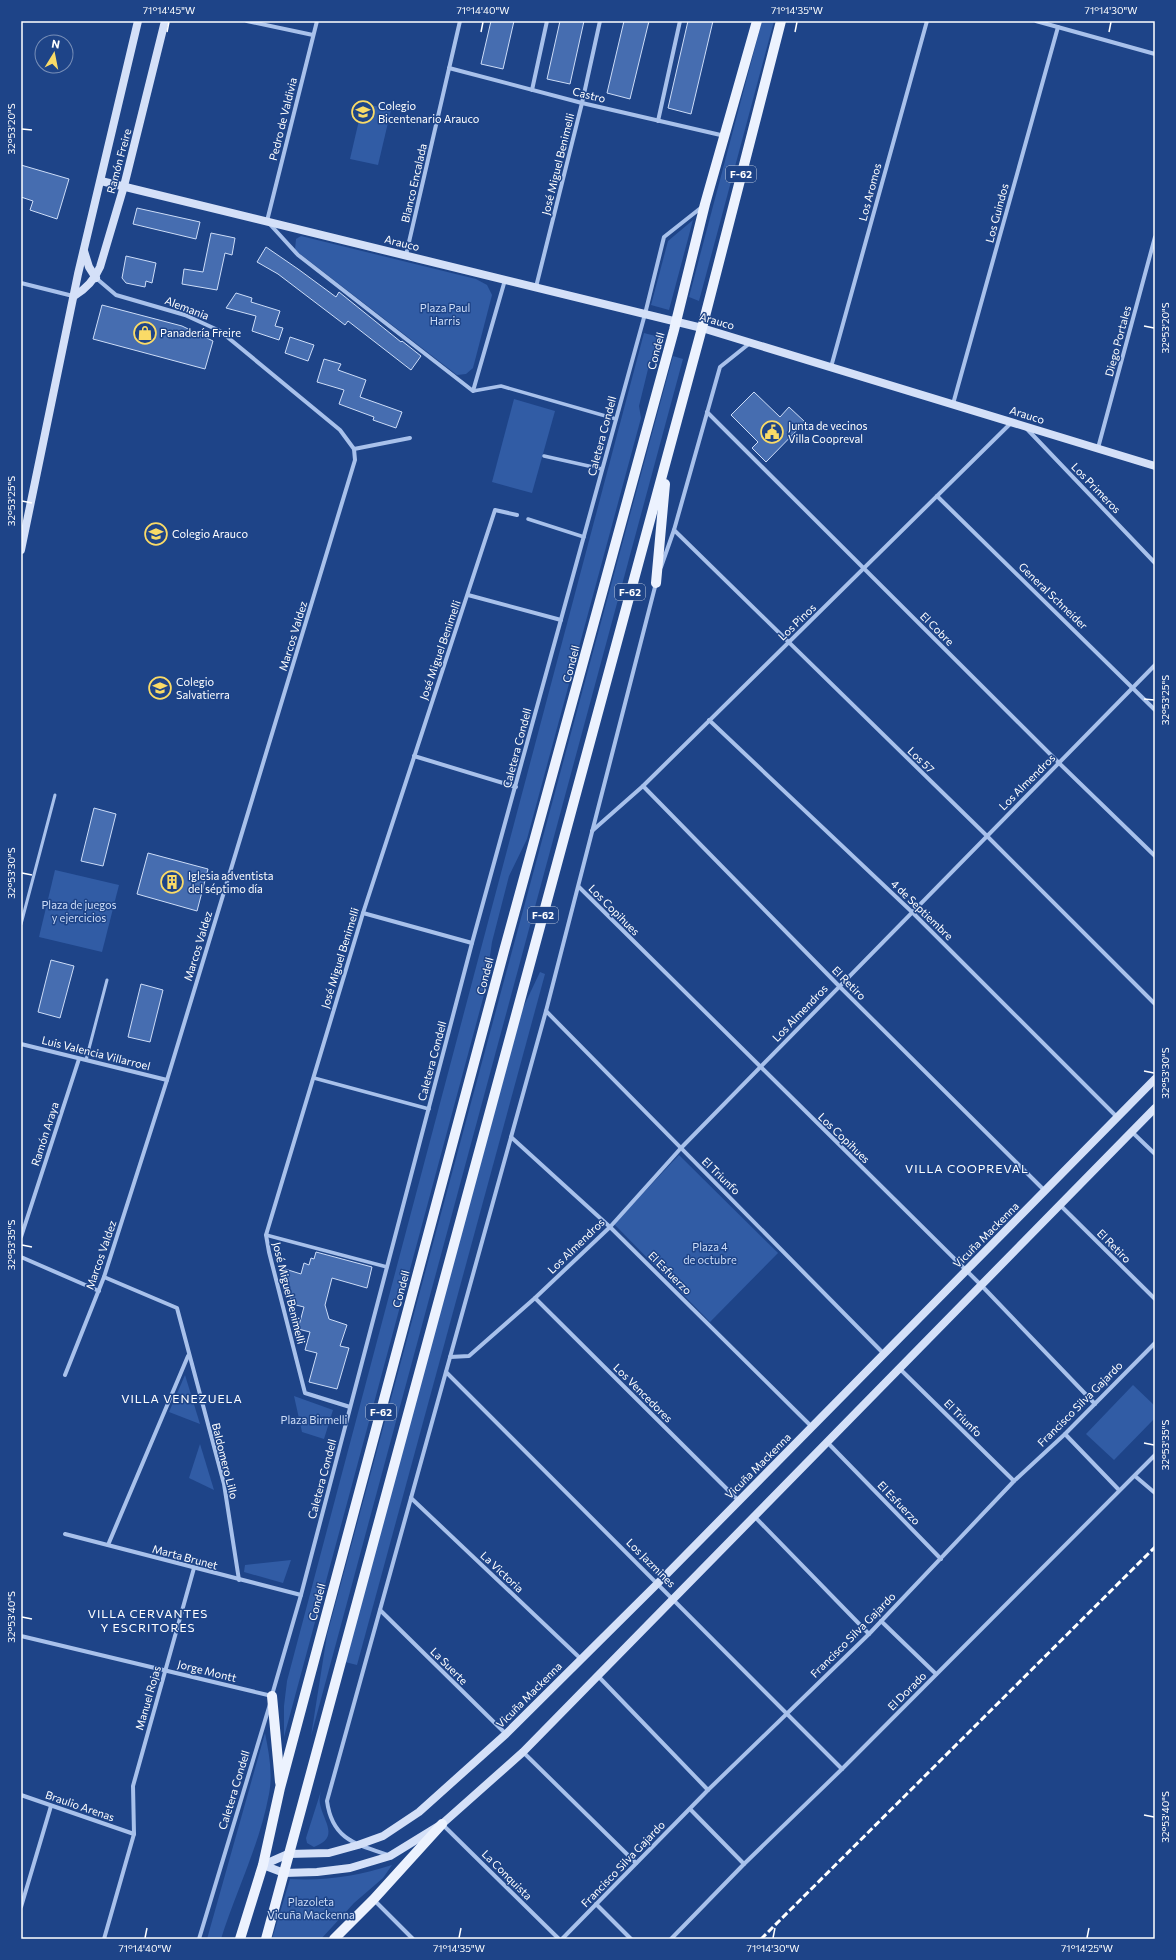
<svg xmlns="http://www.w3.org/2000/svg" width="1176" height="1960" viewBox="0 0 1176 1960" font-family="Commissioner,sans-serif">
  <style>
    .green { fill: #315ca5 }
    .building { fill: #466db0; stroke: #cdddf8 }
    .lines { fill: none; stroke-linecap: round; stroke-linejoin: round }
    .service { stroke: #a8c1eb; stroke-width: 3 }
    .pedestrian { stroke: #a8c1eb; stroke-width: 3.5 }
    .minor { stroke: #a8c1eb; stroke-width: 4 }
    .secondary { stroke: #d4e0f8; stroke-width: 8 }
    .primary { stroke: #ecf2fe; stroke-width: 10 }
    .rail { stroke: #fff; stroke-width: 3; stroke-dasharray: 7 3; stroke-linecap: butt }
    .ticks { fill: none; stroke: #fff; stroke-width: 1.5 }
    .labels { text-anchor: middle; stroke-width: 3; stroke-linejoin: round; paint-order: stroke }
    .shield { fill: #1e4488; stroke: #bcc7db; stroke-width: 1 }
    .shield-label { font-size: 10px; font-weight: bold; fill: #fff }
    .street-label { font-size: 11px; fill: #fff; stroke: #1e4488 }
    .poi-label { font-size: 11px; fill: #fff; stroke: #1e4488; text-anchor: start }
    .park-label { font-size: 11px; fill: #cdddf8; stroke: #1e4488 }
    .neighbourhood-label { font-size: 12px; letter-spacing: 1px; fill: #fff; stroke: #1e4488 }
    .neatline { fill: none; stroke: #fff; stroke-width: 1.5 }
    .ticks-label { font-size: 10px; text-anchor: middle; fill: #fff }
  </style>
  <rect width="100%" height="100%" fill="#1e4488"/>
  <g class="green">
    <polygon points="762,21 774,21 699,301 689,297"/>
    <polygon points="363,103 391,110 378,165 350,159"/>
    <polygon points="693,220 669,310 651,305 668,241"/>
    <polygon points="301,236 476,279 487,285 492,295 473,368 466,374 457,375 295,250 296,239"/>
    <polygon points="644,333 663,338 659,354 649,365 639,406 641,418 527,839 509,876 492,942 485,991 284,1737 284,1706 287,1681"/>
    <polygon points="673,356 683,359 311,1736 327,1635"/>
    <polygon points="514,399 555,411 532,493 492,482"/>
    <polygon points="55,870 119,885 102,952 39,937"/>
    <polygon points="540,972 545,974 357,1665 345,1662 522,1010"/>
    <polygon points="679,1155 778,1253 710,1322 614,1224"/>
    <polygon points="185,1375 200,1424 169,1412"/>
    <polygon points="1133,1385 1155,1406 1155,1418 1114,1460 1086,1434"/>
    <polygon points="294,1396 333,1410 324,1439 302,1432"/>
    <polygon points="200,1444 214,1490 189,1478"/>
    <polygon points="291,1560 283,1583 244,1572 245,1565"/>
    <path d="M265,1733c4,20 8,41 4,61 -9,50 -33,97 -48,145h-14z"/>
    <path d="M321,1791c-1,4 -2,9 -1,13 4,19 20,33 -6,43l-7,-4 -1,-5z"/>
    <path d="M392,1865l-9,13 -29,25 -33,36h-49l18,-60c36,2 68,-3 102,-14z"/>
  </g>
  <g class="building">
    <polygon points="491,21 514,21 503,69 481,64"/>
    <polygon points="560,21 584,21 570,84 547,79"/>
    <polygon points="624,21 649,21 630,99 607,93"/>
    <polygon points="688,21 713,21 691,114 668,108"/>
    <polygon points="21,165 69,179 57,219 30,210 33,201 21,197"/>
    <polygon points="137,208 200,222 196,239 133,224"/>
    <polygon points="211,233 235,238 232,255 225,253 217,290 182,284 184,269 203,272"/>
    <polygon points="266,247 298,269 336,297 339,292 401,342 402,341 421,356 411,370 348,321 345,325 278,274 257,262"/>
    <polygon points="126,256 156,263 152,283 146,281 145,287 126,283 122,278"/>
    <polygon points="236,293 252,298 251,302 280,311 275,326 283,328 279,340 252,331 256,316 226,308"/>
    <polygon points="102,305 182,326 213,341 205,369 93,339"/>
    <polygon points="290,337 314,345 308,361 285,353"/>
    <polygon points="324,359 341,364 338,370 366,380 360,397 402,412 396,428 373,420 374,417 339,404 344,390 317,382"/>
    <polygon points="754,392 780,417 789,407 805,422 766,462 752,448 758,442 731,415"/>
    <polygon points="94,808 116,814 103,866 81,861"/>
    <polygon points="148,853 208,869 197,911 137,894"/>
    <polygon points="51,960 74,966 60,1018 38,1012"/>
    <polygon points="141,984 163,990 150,1042 128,1037"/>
    <polygon points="316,1252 372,1267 367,1288 332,1278 325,1305 329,1319 347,1325 340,1346 349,1348 337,1389 309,1382 317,1353 305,1350 310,1332 298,1329 304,1307 292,1304 285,1269 301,1274 304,1263 309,1265 311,1258 314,1259"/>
  </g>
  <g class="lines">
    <g class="service">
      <polyline points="21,924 55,795"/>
      <polyline points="86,1060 107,980"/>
    </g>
    <g class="pedestrian">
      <polyline points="473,391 501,386 616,419"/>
      <polyline points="544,456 602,469"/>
      <polyline points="528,519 584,537"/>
      <polyline points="314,1078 429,1109"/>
      <polyline points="266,1235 387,1267"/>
    </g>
    <g class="minor">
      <polyline points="247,21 313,35"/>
      <polyline points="317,21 267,221 298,255 473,391 505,280"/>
      <polyline points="1036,21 1155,54"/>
      <polyline points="449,68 582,103 725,136"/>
      <polyline points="532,90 547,21"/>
      <polyline points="658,121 680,21"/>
      <polyline points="406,255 460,21"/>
      <polyline points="21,283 73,296"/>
      <polyline points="536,287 582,103 600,21"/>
      <polyline points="831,367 927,21"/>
      <polyline points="953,404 1058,27"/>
      <polyline points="707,412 1059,763 1155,856"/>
      <polyline points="1027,429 1155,563"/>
      <polyline points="1098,448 1155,237"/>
      <polyline points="354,449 410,438"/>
      <polyline points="937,496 1155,710"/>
      <polyline points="674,530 986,835 1155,1004"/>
      <polyline points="661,567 674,530 720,367 750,343"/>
      <polyline points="468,595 561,620"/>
      <polyline points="709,720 912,912 1117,1117"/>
      <polyline points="414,756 516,787"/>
      <polyline points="643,786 839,986 1045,1191"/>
      <polyline points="592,831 643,786 1011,423"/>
      <polyline points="579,887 981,1285 1095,1404"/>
      <polyline points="363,913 472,943"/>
      <polyline points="546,1011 884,1354"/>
      <polyline points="21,1044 167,1080"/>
      <polyline points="1132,1132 1155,1154"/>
      <polyline points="511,1137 610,1227 812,1427"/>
      <polyline points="1060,1205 1155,1299"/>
      <polyline points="21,1237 79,1059"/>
      <polyline points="21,1257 99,1291"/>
      <polyline points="104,1277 177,1308 224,1484 239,1580"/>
      <polyline points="535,1298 739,1501"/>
      <polyline points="450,1357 469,1356 535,1298 610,1227 681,1148 1155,665"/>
      <polyline points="900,1369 1014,1481"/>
      <polyline points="446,1372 842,1769"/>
      <polyline points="65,1375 104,1277 167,1080 355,460 354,449 340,430 220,331 185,315 116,295 96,278"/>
      <polyline points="350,1407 305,1393 269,1252 266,1235 363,913 495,510 517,515"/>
      <polyline points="1065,1434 1119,1490"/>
      <polyline points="827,1442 941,1559"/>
      <polyline points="1135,1476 1155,1493"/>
      <polyline points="411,1498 581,1659"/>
      <polyline points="754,1516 869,1634"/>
      <polyline points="65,1534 301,1595"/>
      <polyline points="108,1545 188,1356"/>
      <polyline points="380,1610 506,1734"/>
      <polyline points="881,1621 936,1674"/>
      <polyline points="21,1636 272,1696"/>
      <polyline points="598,1676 708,1790"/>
      <polyline points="272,1695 301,1595 472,943 645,314 664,237 702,207"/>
      <polyline points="523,1752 636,1863"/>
      <polyline points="21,1795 134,1834"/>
      <polyline points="690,1809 744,1864"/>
      <polyline points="442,1824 559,1939"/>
      <path d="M388,1855c-33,-11 -56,-16 -61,-54l219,-790 110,-428"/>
      <polyline points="374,1900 413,1939"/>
      <polyline points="596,1904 631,1939"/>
      <polyline points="21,1907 51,1806"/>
      <polyline points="104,1939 134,1834 133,1786 194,1568"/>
      <polyline points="199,1939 270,1704"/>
      <polyline points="562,1939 708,1790 869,1634 1014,1481 1065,1434 1155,1343"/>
      <polyline points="671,1939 744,1864 842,1769 1155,1455"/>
    </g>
    <g class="secondary">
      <polyline points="101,181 702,328 1155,466"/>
      <polyline points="84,251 89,267 96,278"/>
      <path d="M74,296c12,-7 20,-15 26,-29l24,-81 41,-165"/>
      <polyline points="21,550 78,274 138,21"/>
      <polyline points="263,1865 288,1854 329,1853 358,1845 383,1836 419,1812 506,1734 658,1583 1155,1079"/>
      <polyline points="263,1865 284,1873 317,1872 350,1868 390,1856 442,1824 523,1752 1155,1108"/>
    </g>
    <g class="primary">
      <polyline points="656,583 665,484"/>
      <polyline points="272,1696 280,1782"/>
      <polyline points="240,1939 263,1865 280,1788 504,951 674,330 705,204 757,21"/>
      <polyline points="266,1939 702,328 781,21"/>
      <polyline points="334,1939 373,1900 442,1824"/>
    </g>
    <polyline class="rail" points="761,1939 1155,1547"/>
  </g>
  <path class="ticks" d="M167,32l2,-10M481,32l2,-10M795,32l2,-10M1109,32l2,-10M22,129l10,1M1144,326l10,2M22,501l10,2M1144,699l10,1M22,873l10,2M1144,1071l10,2M22,1245l10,2M1144,1443l10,2M22,1617l10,2M1144,1815l10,2M145,1938l2,-10M459,1938l2,-10M773,1938l2,-10M1087,1938l2,-10"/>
  <defs>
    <g id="school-ring" transform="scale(1.15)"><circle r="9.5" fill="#1e4488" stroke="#fadb67" stroke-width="1.5"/><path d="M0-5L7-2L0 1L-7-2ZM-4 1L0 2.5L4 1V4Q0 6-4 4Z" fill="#fadb67"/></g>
    <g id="shop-ring" transform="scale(1.15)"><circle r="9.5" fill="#1e4488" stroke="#fadb67" stroke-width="1.5"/><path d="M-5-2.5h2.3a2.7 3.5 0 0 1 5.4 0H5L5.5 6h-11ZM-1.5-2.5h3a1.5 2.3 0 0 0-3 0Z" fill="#fadb67"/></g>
    <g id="civic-ring" transform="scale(1.15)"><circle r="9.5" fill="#1e4488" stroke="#fadb67" stroke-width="1.5"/><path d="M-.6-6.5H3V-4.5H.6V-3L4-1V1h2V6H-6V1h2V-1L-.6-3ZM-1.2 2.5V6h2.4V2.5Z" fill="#fadb67"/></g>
    <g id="building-ring" transform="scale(1.15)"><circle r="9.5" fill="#1e4488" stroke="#fadb67" stroke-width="1.5"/><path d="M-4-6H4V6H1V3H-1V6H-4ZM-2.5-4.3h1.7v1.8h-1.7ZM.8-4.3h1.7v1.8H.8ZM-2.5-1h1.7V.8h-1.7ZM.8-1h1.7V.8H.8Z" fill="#fadb67"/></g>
  </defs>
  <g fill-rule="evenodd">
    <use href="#school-ring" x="363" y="112"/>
    <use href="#shop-ring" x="145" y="333"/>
    <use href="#civic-ring" x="772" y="432"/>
    <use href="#school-ring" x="156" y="534"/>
    <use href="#school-ring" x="160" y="688"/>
    <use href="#building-ring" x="172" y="882"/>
  </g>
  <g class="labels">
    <g class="shield">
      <rect x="726" y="166" width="30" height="16" rx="3"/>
      <rect x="615" y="584" width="30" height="16" rx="3"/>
      <rect x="528" y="907" width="30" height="16" rx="3"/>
      <rect x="366" y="1404" width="30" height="16" rx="3"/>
    </g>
    <g class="shield-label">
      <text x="741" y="178">F-62</text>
      <text x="630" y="596">F-62</text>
      <text x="543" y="919">F-62</text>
      <text x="381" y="1416">F-62</text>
    </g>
    <g class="street-label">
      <text transform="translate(589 95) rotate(14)" y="4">Castro</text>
      <text transform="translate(283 119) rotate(-76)" y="4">Pedro de Valdivia</text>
      <text transform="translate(119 161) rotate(-75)" y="4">Ramón Freire</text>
      <text transform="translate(558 164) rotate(-76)" y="4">José Miguel Benimelli</text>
      <text transform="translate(414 183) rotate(-77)" y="4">Blanco Encalada</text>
      <text transform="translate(870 192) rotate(-75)" y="4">Los Aromos</text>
      <text transform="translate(997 213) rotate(-75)" y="4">Los Guindos</text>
      <text transform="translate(402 243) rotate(14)" y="4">Arauco</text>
      <text transform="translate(187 308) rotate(21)" y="4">Alemania</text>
      <text transform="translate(717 321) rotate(16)" y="4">Arauco</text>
      <text transform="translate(1118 341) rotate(-75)" y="4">Diego Portales</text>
      <text transform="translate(656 351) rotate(-75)" y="4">Condell</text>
      <text transform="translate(1027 415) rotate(17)" y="4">Arauco</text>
      <text transform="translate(602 436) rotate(-75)" y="4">Caletera Condell</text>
      <text transform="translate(1096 488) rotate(46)" y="4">Los Primeros</text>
      <text transform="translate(1053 596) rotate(44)" y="4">General Schneider</text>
      <text transform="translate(797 622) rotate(-44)" y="4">Los Pinos</text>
      <text transform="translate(937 629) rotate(45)" y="4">El Cobre</text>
      <text transform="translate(293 636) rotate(-73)" y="4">Marcos Valdez</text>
      <text transform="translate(440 650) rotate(-71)" y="4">José Miguel Benimelli</text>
      <text transform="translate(571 664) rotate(-75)" y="4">Condell</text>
      <text transform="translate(517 748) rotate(-75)" y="4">Caletera Condell</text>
      <text transform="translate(921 760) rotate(44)" y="4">Los 57</text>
      <text transform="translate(1027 782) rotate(-45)" y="4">Los Almendros</text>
      <text transform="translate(614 910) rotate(45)" y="4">Los Copihues</text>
      <text transform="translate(922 910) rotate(44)" y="4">4 de Septiembre</text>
      <text transform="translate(198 946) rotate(-73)" y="4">Marcos Valdez</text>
      <text transform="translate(340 958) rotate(-73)" y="4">José Miguel Benimelli</text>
      <text transform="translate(485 976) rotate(-75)" y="4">Condell</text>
      <text transform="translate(849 983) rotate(45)" y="4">El Retiro</text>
      <text transform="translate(800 1013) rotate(-46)" y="4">Los Almendros</text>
      <text transform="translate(96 1053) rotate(14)" y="4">Luis Valencia Villarroel</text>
      <text transform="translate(432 1061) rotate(-75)" y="4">Caletera Condell</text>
      <text transform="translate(45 1134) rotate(-72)" y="4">Ramón Araya</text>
      <text transform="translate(844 1138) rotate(44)" y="4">Los Copihues</text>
      <text transform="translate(721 1176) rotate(44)" y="4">El Triunfo</text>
      <text transform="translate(986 1235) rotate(-45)" y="4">Vicuña Mackenna</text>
      <text transform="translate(576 1246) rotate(-44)" y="4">Los Almendros</text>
      <text transform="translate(1114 1246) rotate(45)" y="4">El Retiro</text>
      <text transform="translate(101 1255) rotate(-71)" y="4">Marcos Valdez</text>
      <text transform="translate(670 1273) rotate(45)" y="4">El Esfuerzo</text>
      <text transform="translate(401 1289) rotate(-75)" y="4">Condell</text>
      <text transform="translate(289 1293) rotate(76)" y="4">José Miguel Benimelli</text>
      <text transform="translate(643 1393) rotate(45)" y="4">Los Vencedores</text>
      <text transform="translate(1080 1404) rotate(-45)" y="4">Francisco Silva Gajardo</text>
      <text transform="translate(963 1418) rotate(45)" y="4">El Triunfo</text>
      <text transform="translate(225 1461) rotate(76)" y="4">Baldomero Lillo</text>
      <text transform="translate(758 1466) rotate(-45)" y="4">Vicuña Mackenna</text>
      <text transform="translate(322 1479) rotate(-75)" y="4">Caletera Condell</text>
      <text transform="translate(899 1503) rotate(46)" y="4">El Esfuerzo</text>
      <text transform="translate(185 1557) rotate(15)" y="4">Marta Brunet</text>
      <text transform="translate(651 1563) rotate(45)" y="4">Los Jazmines</text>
      <text transform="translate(502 1572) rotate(43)" y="4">La Victoria</text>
      <text transform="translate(317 1602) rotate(-75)" y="4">Condell</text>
      <text transform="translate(853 1635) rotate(-45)" y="4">Francisco Silva Gajardo</text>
      <text transform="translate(449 1666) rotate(45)" y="4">La Suerte</text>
      <text transform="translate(207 1671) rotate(14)" y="4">Jorge Montt</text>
      <text transform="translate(907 1691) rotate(-45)" y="4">El Dorado</text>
      <text transform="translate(529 1695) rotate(-45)" y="4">Vicuña Mackenna</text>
      <text transform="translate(148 1698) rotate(-74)" y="4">Manuel Rojas</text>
      <text transform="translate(234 1790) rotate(-73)" y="4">Caletera Condell</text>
      <text transform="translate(80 1806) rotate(19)" y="4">Braulio Arenas</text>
      <text transform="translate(623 1864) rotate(-46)" y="4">Francisco Silva Gajardo</text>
      <text transform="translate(507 1875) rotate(45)" y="4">La Conquista</text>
    </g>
    <g class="poi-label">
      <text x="378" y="110">Colegio<tspan x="378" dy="13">Bicentenario Arauco</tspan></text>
      <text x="160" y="337">Panadería Freire</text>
      <text x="788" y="430">Junta de vecinos<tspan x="788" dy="13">Villa Coopreval</tspan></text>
      <text x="172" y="538">Colegio Arauco</text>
      <text x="176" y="686">Colegio<tspan x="176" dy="13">Salvatierra</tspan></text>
      <text x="188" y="880">Iglesia adventista<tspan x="188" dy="13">del séptimo día</tspan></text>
    </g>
    <g class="park-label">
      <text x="445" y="312">Plaza Paul<tspan x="445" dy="13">Harris</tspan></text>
      <text x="79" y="909">Plaza de juegos<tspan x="79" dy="13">y ejercicios</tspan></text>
      <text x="710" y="1251">Plaza 4<tspan x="710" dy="13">de octubre</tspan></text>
      <text x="314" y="1424">Plaza Birmelli</text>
      <text x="311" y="1906">Plazoleta<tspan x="311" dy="13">Vicuña Mackenna</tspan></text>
    </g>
    <g class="neighbourhood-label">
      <text x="967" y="1173">VILLA COOPREVAL</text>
      <text x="182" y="1403">VILLA VENEZUELA</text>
      <text x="148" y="1618">VILLA CERVANTES<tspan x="148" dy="14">Y ESCRITORES</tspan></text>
    </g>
  </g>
  <rect width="1176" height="1960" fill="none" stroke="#1e4488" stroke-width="44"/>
  <g transform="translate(54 54) rotate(10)"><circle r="19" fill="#1e4488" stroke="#788fb8"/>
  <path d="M0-3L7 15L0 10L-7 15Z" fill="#fadb67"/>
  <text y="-6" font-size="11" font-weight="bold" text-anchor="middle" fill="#ffffff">N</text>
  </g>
  <rect x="22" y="22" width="1132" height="1916" class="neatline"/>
  <g class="ticks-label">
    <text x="169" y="14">71°14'45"W</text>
    <text x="483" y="14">71°14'40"W</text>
    <text x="797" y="14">71°14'35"W</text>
    <text x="1111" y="14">71°14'30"W</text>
    <text transform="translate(11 129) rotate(-90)" y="4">32°53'20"S</text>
    <text transform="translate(1165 328) rotate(-90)" y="4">32°53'20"S</text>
    <text transform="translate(11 501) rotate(-90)" y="4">32°53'25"S</text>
    <text transform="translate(1165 700) rotate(-90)" y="4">32°53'25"S</text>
    <text transform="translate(11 873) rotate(-90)" y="4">32°53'30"S</text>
    <text transform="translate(1165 1073) rotate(-90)" y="4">32°53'30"S</text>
    <text transform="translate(11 1245) rotate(-90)" y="4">32°53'35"S</text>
    <text transform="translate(1165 1445) rotate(-90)" y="4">32°53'35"S</text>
    <text transform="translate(11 1617) rotate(-90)" y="4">32°53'40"S</text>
    <text transform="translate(1165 1817) rotate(-90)" y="4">32°53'40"S</text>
    <text x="145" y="1952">71°14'40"W</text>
    <text x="459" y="1952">71°14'35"W</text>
    <text x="773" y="1952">71°14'30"W</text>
    <text x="1087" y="1952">71°14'25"W</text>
  </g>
</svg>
